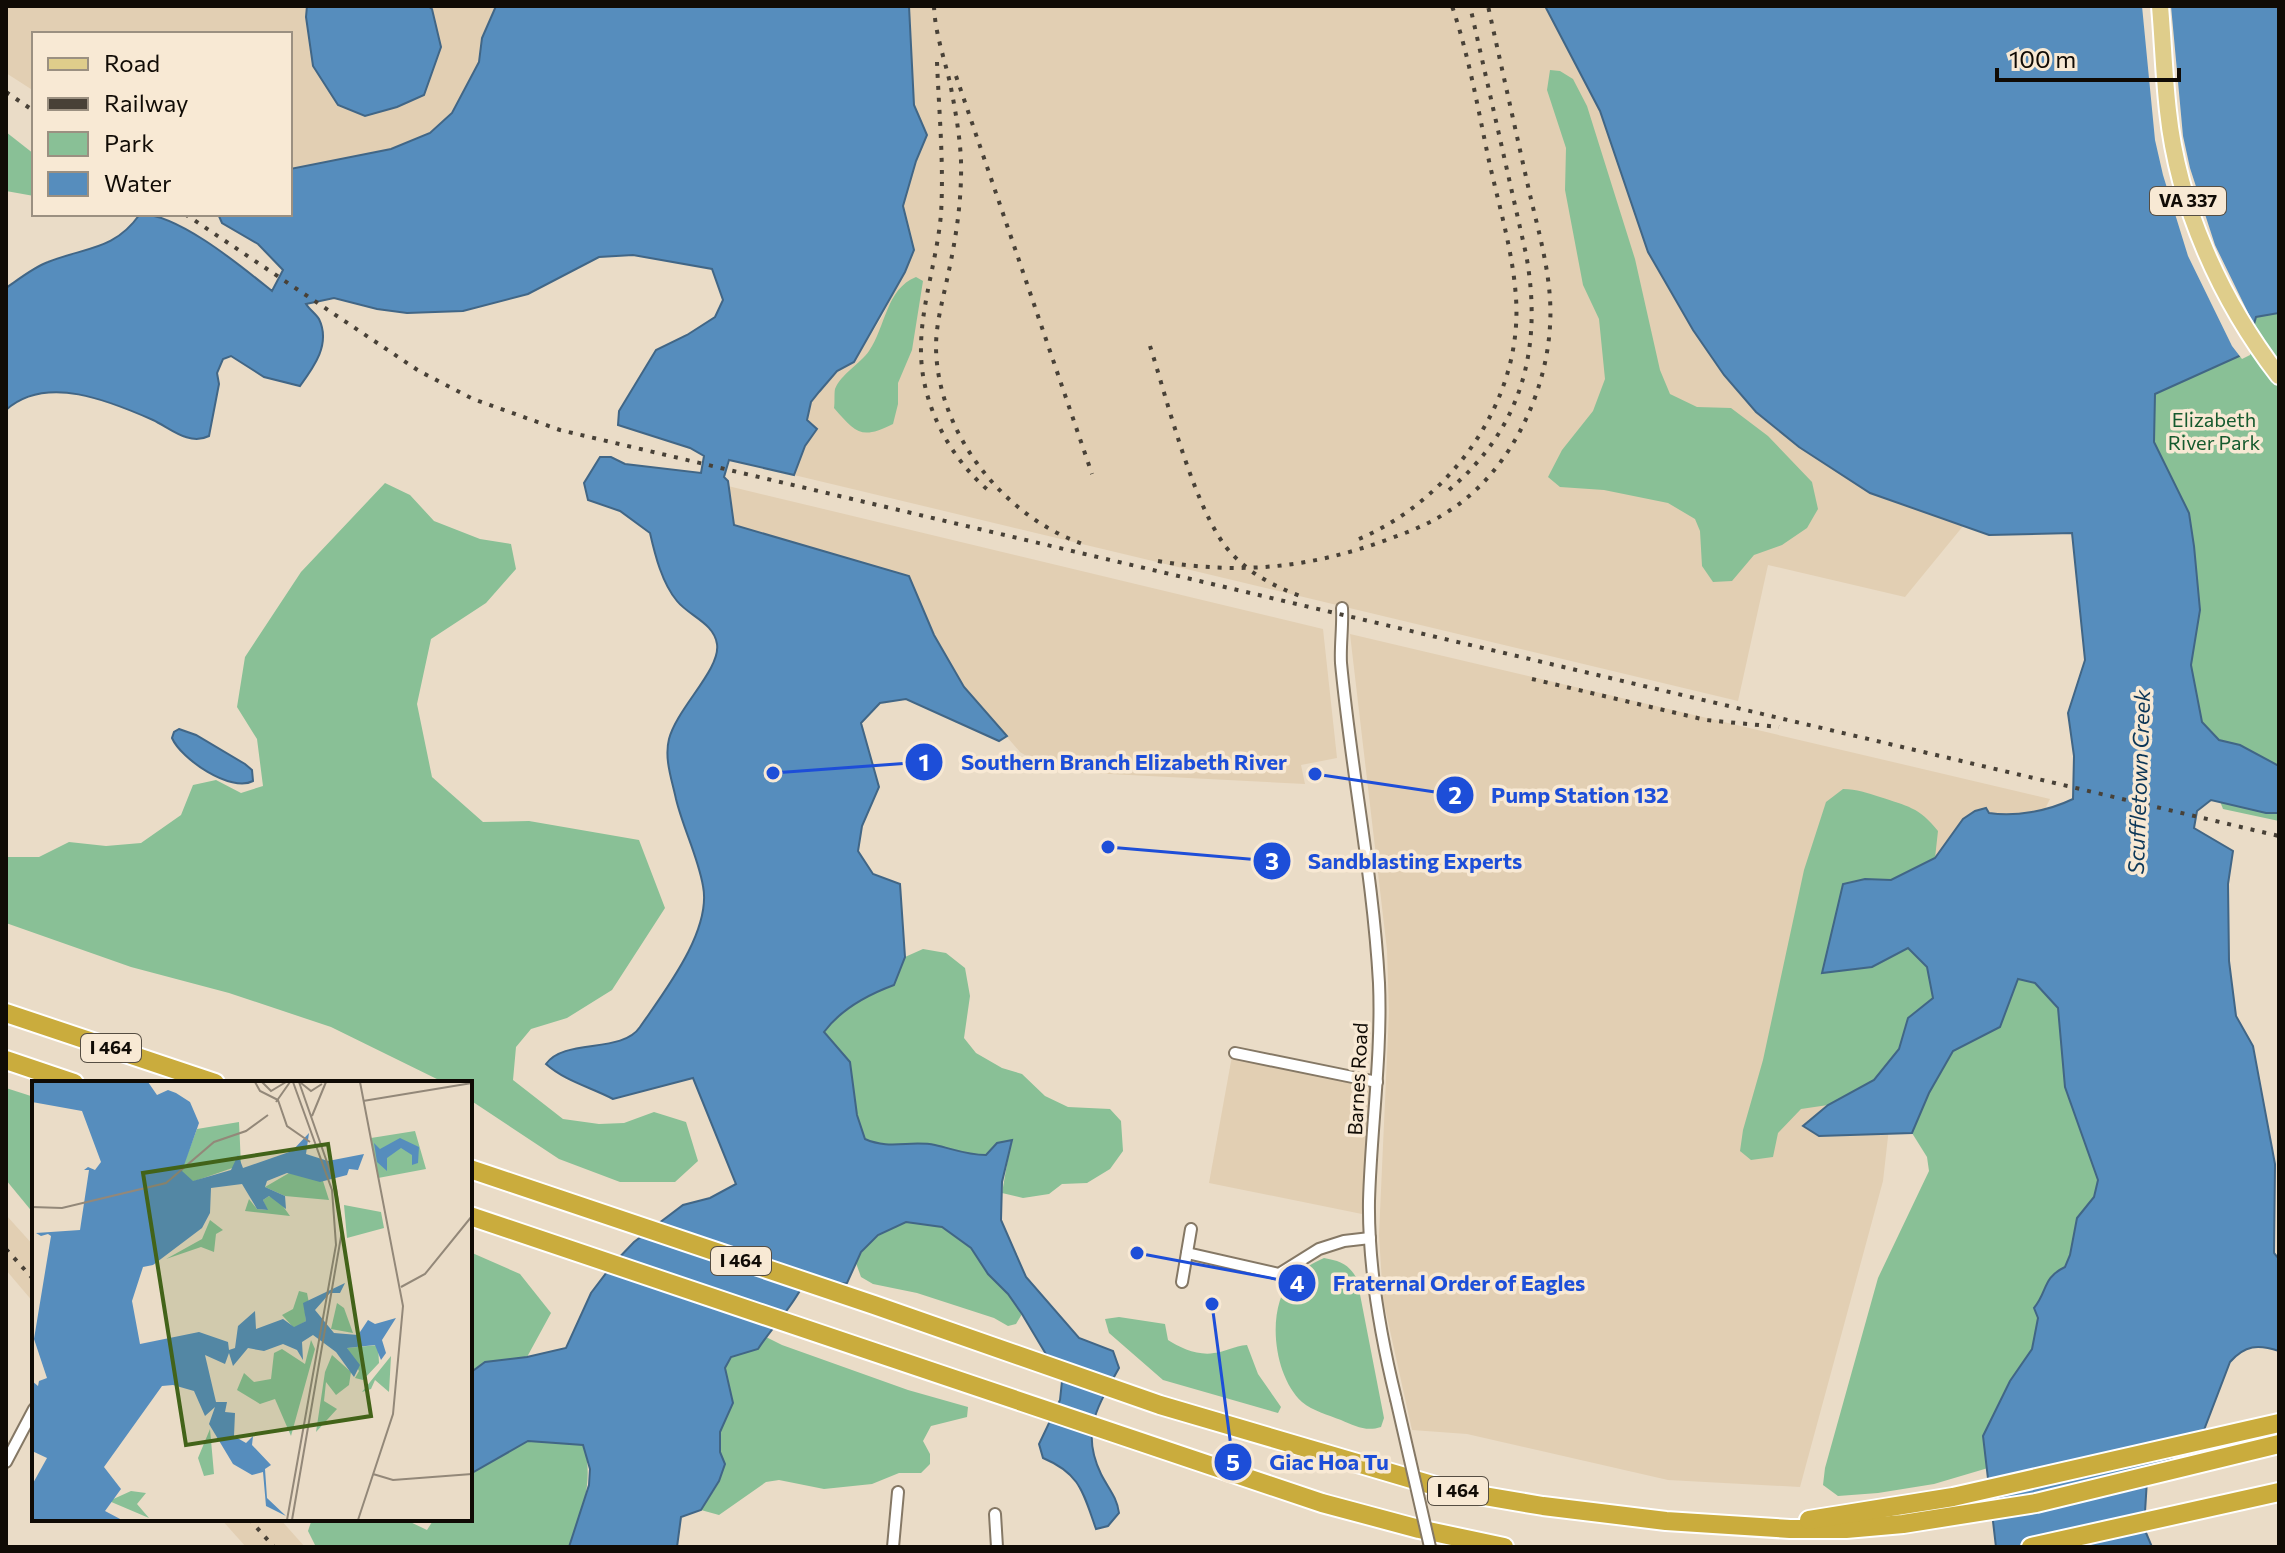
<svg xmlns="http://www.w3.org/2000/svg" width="2285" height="1553" viewBox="0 0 2285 1553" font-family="Commissioner,sans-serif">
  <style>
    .built { fill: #e2cfb3 }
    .green { fill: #89c096 }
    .water { fill: #568dbd; stroke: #416686; stroke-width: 2 }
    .pier { fill: #eadcc7 }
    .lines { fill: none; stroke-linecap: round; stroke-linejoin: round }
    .street-casing { stroke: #857865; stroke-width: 14 }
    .primary-casing { stroke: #fff; stroke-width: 20 }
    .highway-casing { stroke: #fff; stroke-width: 22 }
    .street { stroke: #fff; stroke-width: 10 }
    .primary { stroke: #dfcd8b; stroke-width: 16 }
    .highway { stroke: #caac3d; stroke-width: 18 }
    .rail { stroke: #484137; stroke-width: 4; stroke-dasharray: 4 8; stroke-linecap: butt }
    .street-bridge-casing { stroke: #857865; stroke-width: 14; stroke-linecap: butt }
    .street-bridge { stroke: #fff; stroke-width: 10 }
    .labels { text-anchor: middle; stroke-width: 7; stroke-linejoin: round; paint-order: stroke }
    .shield { fill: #f8e9d4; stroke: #564e43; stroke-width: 2 }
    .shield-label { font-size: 18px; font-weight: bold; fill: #100b05 }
    .park-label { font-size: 20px; fill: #155a2e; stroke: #f8e9d4 }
    .street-label { font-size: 20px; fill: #100b05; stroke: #f8e9d4 }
    .water-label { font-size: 22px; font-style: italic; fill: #0b3657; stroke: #f8e9d4 }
    .inset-road { fill: none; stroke: #938879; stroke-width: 2 }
    .view { fill: #426319; fill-opacity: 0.15; stroke: #426319; stroke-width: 4 }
    .inset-edge { fill: none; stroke: #100b05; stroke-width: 4 }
    .leader { fill: none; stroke: #1d4ed8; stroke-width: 3 }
    .callout-dot { fill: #1d4ed8; stroke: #f8e9d4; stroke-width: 3 }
    .mark-label { font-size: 24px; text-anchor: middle; font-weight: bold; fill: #fff }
    .callout-label { font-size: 22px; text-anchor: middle; font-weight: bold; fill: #1d4ed8; stroke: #f8e9d4; stroke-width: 7; stroke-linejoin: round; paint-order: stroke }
  </style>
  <rect width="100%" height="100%" fill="#eadcc7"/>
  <g class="built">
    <polygon points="6,6 505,6 447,161 290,173 290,34 34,34 34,91 6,73"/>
    <polygon points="900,6 1545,6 1552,17 1968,520 1905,597 1768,565 1738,701 794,475 805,446 817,430 807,420 811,402 838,371 854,362 883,315 914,250 903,206 916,161 927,135 914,106"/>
    <polygon points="728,486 1323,629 1337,758 1301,765 1305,784 1051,771 1020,752 964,687 934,635 909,576 734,525 722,502"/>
    <polygon points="1350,634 2050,799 1890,1119 1883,1181 1800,1487 1668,1480 1467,1434 1412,1430 1383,1299 1379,1235 1389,1012 1387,950"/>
    <polygon points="1232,1056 1370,1084 1362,1214 1209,1183"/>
    <polygon points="6,1215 34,1246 34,1303 6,1270"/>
    <polygon points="221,1519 280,1519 305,1547 246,1547"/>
  </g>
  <g class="green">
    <polygon points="1550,70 1560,71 1573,79 1587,106 1635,259 1660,370 1670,394 1697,407 1731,408 1768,436 1812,482 1818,509 1807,528 1782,545 1754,555 1732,581 1713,582 1702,566 1700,531 1695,519 1668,503 1604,490 1560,487 1548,477 1562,450 1593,411 1605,379 1599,319 1583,285 1565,190 1566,148 1547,90"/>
    <polygon points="6,132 34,154 34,196 6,191"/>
    <path d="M916,277l7,4 -11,69 -14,33v21l-5,20c-32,16 -37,9 -59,-16 1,-5 0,-14 1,-19 6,-15 25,-25 34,-38 17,-25 17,-62 47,-74z"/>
    <polygon points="2258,310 2279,310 2279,821 2223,809 2194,734 2150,444 2152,389"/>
    <polygon points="385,483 410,495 434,521 480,539 511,544 516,569 486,603 431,639 417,704 432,777 483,822 529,821 639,840 665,908 612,990 567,1018 531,1029 516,1047 513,1080 563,1119 599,1124 624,1123 654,1112 686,1122 698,1161 675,1182 620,1182 559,1159 470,1100 470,1083 445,1083 331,1027 229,993 131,967 6,923 6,857 39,857 69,842 106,846 141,843 181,815 193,785 216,780 241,793 263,786 257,739 237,707 245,657 301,572"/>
    <path d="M1843,789c14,0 24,4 37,8 27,9 39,10 58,34l-3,27 -44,22 -26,-1 -31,53 -11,40 49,-5 36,-19 19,19 6,31 -25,20 -9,31 -25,31 -46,25 -27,4 -23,24 -5,24 -22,3 -11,-9 3,-21 20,-70 41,-190 22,-68z"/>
    <path d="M923,949l23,4 19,15 5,28 -6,42 12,15 26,15 20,6 23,22 23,11 42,2 11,12 2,30 -13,18 -23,14 -25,1 -13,10 -26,4 -21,-5 9,-52 -14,2 -11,12c-19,0 -33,-6 -51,-10 -24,-5 -47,5 -70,-6l-8,-24 -7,-53 -26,-30c17,-23 43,-37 70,-47l11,-28z"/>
    <path d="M2018,979l17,4 23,25 7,79 33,93 -4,17 -17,21 -7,37 -5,13c-23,10 -17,23 -31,40l4,9 -6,32 -22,32 -27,55 5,32 -54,16 -56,9 -40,3 -15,-11 2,-17 53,-190 51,-107 -2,-14 -15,-24 17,-40 24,-42 47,-24z"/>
    <polygon points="6,1088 34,1097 34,1214 6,1180"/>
    <path d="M906,1222l36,5 29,21 17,26 20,20 14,20 -6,10 -8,2 -14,-8 -77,-25 -44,-9 -12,-7 -5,-14c9,-21 28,-34 50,-41z"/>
    <polygon points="470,1252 520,1274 551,1313 527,1357 485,1362 470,1373"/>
    <path d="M1324,1258c16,3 25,6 33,21l27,139 -3,9c-15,5 -26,-1 -40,-7 -13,-5 -28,-9 -39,-18 -29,-26 -37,-96 -9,-124 8,-8 21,-16 31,-20z"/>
    <path d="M1119,1317l46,7 3,16c12,8 31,16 46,13 11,-1 20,-7 33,-8l11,29 23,33 -3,6 -115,-33 -54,-47 -4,-14z"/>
    <polygon points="766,1337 782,1345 908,1390 968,1407 967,1417 931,1426 923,1441 930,1454 930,1464 921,1473 899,1473 872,1484 824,1489 779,1480 766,1482 719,1515 701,1510 718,1484 725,1464 720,1452 720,1432 733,1403 725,1368 731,1357 758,1349"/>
    <path d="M528,1441l56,4c10,36 -2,69 -15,102h-253l-8,-16 4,-12h92l23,11 7,-11h36v-45z"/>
  </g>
  <g class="water">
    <polygon points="307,6 428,6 432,9 441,47 424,95 397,107 365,116 338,105 313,66 306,17"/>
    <path d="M496,6h413l5,99 13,30 -11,26 -13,45 11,44 -9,22 -51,90 -17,9 -18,21 -8,10 -4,18 10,9 -12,17 -11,29 -65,-15 -5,17 4,4 6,44 175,51 25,59 30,52 43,49 -8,5 -93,-42 -26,4 -19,20 18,64 -17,39 -4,25 15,23 27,10 5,73 -11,28c-27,10 -53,24 -70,47l26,30 7,53 8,24c24,11 46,1 70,6 18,4 32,10 51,10l11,-12 15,-3 -10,42 -1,38 25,57 53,61 34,13 6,17c-21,38 -39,63 -18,106 7,14 16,23 18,39l-11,13 -12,3c-13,-36 -15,-55 -53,-71l-4,-14 21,-44 2,-19 -40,-67 -14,-20 -20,-20 -17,-26 -29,-21 -36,-5 -28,13 -17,17 -14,31 -44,2c-12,24 -31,42 -45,64l-27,8 -6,11 8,35 -13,29v20l5,12 -6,17 -18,29 -20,7 -4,30h-108l20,-62 1,-16 -7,-24 -55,-4 -58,33v-101l15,-11 42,-5 39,-9 25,-55 22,-29 21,-22 49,-37 27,-7 26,-14 -43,-106 -80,21c-23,-12 -48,-18 -67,-35 18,-26 76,-10 94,-37 24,-35 72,-96 63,-141 -5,-29 -20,-58 -27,-87 -4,-19 -12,-40 -7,-60 8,-31 52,-70 48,-95 -3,-21 -28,-28 -40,-43 -15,-18 -22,-46 -27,-68l-30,-22 -32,-11 -4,-17 16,-26h11l14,7 76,9 3,-17 -14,-8 -72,-23 1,-14 37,-61 31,-15 28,-18 8,-17 -11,-31 -79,-14 -34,2 -71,37 -65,17 -56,2 -30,-4 -43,-11 -28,6c3,5 10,10 13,15 12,25 -5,48 -19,67l-36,-9 -33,-21 -8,3 -6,14 2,11 -10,52c-20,10 -39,-8 -56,-16 -43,-19 -107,-46 -147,-10v-122c13,-9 28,-21 42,-26 37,-15 66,-11 92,-48 39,0 102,53 132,77l11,-21 -25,-26 -36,-21 -4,-9h72v-45l101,-20 39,-16 22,-20 27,-51 3,-24z"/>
    <path d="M1545,6h734v307l-23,4 -10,36 -91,41 -1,48 35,71 5,33 6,64 -9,55 11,57 17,18 21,5 39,21v47h-13l-55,-13 -14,11 -3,17 39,23 -5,33 1,77 7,55 17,30 22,118 -1,89 5,6v92c-21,-7 -34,-6 -49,11l-31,81 -43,23 -9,14 -3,48 8,19h-156l-13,-111 27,-55 22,-32 6,-31 -4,-10c14,-17 8,-30 31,-41l5,-12 7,-37 17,-21 4,-17 -33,-93 -7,-79 -23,-25 -17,-4 -18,48 -47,24 -24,42 -17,40 -93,3 -16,-10 25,-21 46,-25 25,-31 9,-31 25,-20 -6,-31 -19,-19 -36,19 -50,6 21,-89 22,-5 26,1 44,-22 28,-39 12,-8 11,-3 3,5c27,4 59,-2 84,-14l1,-43 -6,-43 17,-53 -13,-127 -83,2 -119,-42 -71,-46 -43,-35 -32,-37 -31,-45 -45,-78 -48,-141z"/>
    <path d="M179,729l17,6 49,29 7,6 1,11c-22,12 -72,-22 -81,-43l2,-6z"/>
  </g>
  <polygon class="pier" points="2142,6 2171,6 2183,136 2190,168 2215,245 2257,331 2250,355 2242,359 2232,346 2188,256 2163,175 2155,140"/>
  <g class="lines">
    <g class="street-casing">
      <g id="street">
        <path d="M1342,608c1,19 -2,37 -1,55 10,107 32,212 38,320 3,73 -8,145 -10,218 -1,67 11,133 27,198"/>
        <polyline points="1235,1053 1377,1082"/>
        <polyline points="1187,1253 1279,1274 1319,1249 1344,1241 1370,1238"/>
        <polyline points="1182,1282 1191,1229"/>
        <polyline points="6,1462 34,1409"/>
        <polyline points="995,1514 997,1547"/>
        <polyline points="893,1547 898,1492"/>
      </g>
    </g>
    <g class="primary-casing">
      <path id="primary" d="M2160,6c3,35 4,70 8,105 10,95 53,190 111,265"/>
    </g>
    <g class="highway-casing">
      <g id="highway">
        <polyline points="6,1013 215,1083"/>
        <polyline points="6,1060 74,1083"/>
        <polyline points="470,1169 874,1305 1160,1405 1449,1490 1543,1506 1666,1521 1790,1529 1846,1529 1903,1524 2036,1503 2279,1444"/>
        <polyline points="470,1216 1322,1503 1419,1529 1504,1547"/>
        <polyline points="1809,1520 1953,1497 2279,1423"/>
        <polyline points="2031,1547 2279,1492"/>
      </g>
    </g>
    <use href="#street" class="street"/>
    <use href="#primary" class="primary"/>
    <use href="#highway" class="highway"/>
    <g class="rail">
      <path d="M934,6c1,27 10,51 16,77 5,25 10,53 11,78 1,39 -5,77 -13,114 -5,24 -12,48 -12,72 1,86 68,170 147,197"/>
      <path d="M937,62c2,50 7,102 4,152 -4,47 -21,93 -20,139 1,53 29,105 68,138"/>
      <polyline points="956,76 1092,474"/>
      <polyline points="6,92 34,111"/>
      <polyline points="185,214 419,371 473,399 560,430 2279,836"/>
      <path d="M1150,346c17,53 46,171 82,208 20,21 42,32 68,42"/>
      <path d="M1449,490c74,-63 94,-143 77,-236l-56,-248"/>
      <path d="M1359,539c92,-39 164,-138 157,-241 -3,-46 -17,-92 -27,-137 -11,-52 -20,-105 -37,-155"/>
      <path d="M1158,561c82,14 153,7 231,-22 19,-7 38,-14 55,-25 63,-37 102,-117 106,-188 3,-44 -10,-89 -20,-131 -14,-63 -28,-126 -42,-189"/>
      <polyline points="1532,679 1706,720 1779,727"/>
      <polyline points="6,1249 34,1280"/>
      <polyline points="249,1519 274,1547"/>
    </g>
    <g class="street-bridge-casing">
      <polyline id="street-bridge" points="1396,1399 1430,1547"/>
    </g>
    <use href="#street-bridge" class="street-bridge"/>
  </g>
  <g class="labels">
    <g class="shield">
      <rect x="2150" y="187" width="76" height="28" rx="6"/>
      <rect x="81" y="1034" width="60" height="28" rx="6"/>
      <rect x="711" y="1247" width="60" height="28" rx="6"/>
      <rect x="1428" y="1477" width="60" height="28" rx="6"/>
    </g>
    <g class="shield-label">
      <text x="2188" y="207">VA 337</text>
      <text x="111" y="1054">I 464</text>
      <text x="741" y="1267">I 464</text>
      <text x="1458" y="1497">I 464</text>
    </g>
    <g class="park-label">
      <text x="2214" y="427">Elizabeth<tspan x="2214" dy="23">River Park</tspan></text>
    </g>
    <g class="street-label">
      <text transform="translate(1358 1079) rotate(-87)" y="7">Barnes Road</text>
    </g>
    <g class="water-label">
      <text transform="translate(2139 782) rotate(-88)" y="8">Scuffletown Creek</text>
    </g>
  </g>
  <g transform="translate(32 1081)">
    <rect width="440" height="440" fill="#eadcc7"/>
    <path d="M207,41l2,43 -49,17 -11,-11 16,-42zM383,50l11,38 -48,9 -7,-40zM257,92l34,8 6,19 -44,-4 -20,-9zM237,115l11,6 10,14 -45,-5 4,-12 8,10 10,1 -4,-10zM312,124l37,7 3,16 -37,10zM178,139l13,10 -7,4 -2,18 -13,-5 -35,12 36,-20zM267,210l8,2 2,10h-5l2,18 -12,7 -12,-13 11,-6zM305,222l7,5 9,25 -22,-4zM279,259l4,9 -24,87 -16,-37 -15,5 -23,-14 7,-17 10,9 17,-3 3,-26 8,-4 23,15zM346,264l1,18 -16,17 -8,-2 4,-7 -12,-23zM300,274l19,17 -2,13 -13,10 -10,-13 -2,19 13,8 -21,23 9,-60zM359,275l-2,36 -14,-12 -4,9 -9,3zM178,348l4,45 -10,2 -6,-18zM99,410l15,2 -9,11 12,14 -40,-17z" fill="#89c096"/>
    <path d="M0,1h116l9,13 11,-5 8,3 14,9 9,21 -17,48 11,10 38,-11 7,-15 5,13 49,-17 17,-18 -3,21 22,7 36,-7 -6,16 -9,-1 -2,6 -27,7 -33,-9 -20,8 -2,6 20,9 1,13 -17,-13 -6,4 5,10 -11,-1 -15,-25 -31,4 -1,25 -8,15 -49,37 -10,2 -11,34 8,43 59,-12 29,10 1,8 6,-2 3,-22 17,-15 1,18 27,-10 11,8 12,-6 -3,-18 42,-20 -5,10h-10l-15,17 19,23 24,2 10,-15 7,4 21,-6 -14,22 4,13 -5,7 -6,-15 -28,3 13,17 -6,12 -18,-25 -23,-17 -11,7 1,18 -6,-10 -14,-6 -19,7 -16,-3 -15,18 -4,-13 -4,11 -20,-9 11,47h11l-2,10 10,1 -1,23 12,7 7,-7 -1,9 19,20 -6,4 2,29 19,18 -20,-10 -3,-34 -11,3 -19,-11 -24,-40 6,-17 -10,9 -11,-25 -21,-6 -11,1 -58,81 17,22 -16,22 17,9h-90v-35l15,-27 -15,-7v-70l6,5 1,-5 8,-3 -13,-39 17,-103 -3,-2 -7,2 -5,-3 44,-3 9,-60h-5l4,-3 7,3 6,-8 -19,-51 -50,-9zM368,57l19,9 -1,16 -6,2v-10l-11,-7 -14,10v13l-10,-9 -3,-19 6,6z" fill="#568dbd"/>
    <path class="inset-road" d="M223,1l5,9 18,9M230,1l9,9 15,-9M269,2l10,8 11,-7M246,19l9,26 23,16M331,20l109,-18M244,21l14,-20M280,35l14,-34M0,126l30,1 104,-25 48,-41 32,-11 22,-16M369,206l24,-13 47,-58M341,393l20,6 79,-6M255,439l49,-275 -4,-55 -39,-108M260,439l50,-289 -6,-43 -37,-106M326,439l35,-106 10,-108 -43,-224"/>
    <path class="view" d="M296,63l43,272 -185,29 -43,-272z"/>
    <rect width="440" height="440" class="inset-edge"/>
  </g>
  <path class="leader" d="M773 773L924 762M1315 774L1455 795M1108 847L1272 861M1137 1253L1297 1283M1212 1304L1233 1462"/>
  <g class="callout-dot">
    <circle cx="773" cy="773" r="8"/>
    <circle cx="1315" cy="774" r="8"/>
    <circle cx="1108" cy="847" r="8"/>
    <circle cx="1137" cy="1253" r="8"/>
    <circle cx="1212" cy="1304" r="8"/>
    <circle cx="924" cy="762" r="20"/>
    <circle cx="1455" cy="795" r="20"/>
    <circle cx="1272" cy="861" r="20"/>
    <circle cx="1297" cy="1283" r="20"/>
    <circle cx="1233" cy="1462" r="20"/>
  </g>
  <g class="mark-label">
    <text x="924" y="771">1</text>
    <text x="1455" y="804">2</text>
    <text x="1272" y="870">3</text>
    <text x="1297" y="1292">4</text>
    <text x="1233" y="1471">5</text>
  </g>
  <g class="callout-label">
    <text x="1124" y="770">Southern Branch Elizabeth River</text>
    <text x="1580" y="803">Pump Station 132</text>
    <text x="1415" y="869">Sandblasting Experts</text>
    <text x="1459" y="1291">Fraternal Order of Eagles</text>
    <text x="1329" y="1470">Giac Hoa Tu</text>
  </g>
  <rect width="2285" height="1553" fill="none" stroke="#100b05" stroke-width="16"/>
  <rect x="32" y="32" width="260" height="184" fill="#f8e9d4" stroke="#9b9081" stroke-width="2"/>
  <rect x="48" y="58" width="40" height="12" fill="#dfcd8b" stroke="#9b9081" stroke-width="2"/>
  <text x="104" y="72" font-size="24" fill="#100b05">Road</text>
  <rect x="48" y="98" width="40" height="12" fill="#484137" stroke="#9b9081" stroke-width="2"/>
  <text x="104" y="112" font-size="24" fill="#100b05">Railway</text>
  <rect x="48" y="132" width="40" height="24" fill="#89c096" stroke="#9b9081" stroke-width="2"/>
  <text x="104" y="152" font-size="24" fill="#100b05">Park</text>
  <rect x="48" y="172" width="40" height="24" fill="#568dbd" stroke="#9b9081" stroke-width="2"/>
  <text x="104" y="192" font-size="24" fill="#100b05">Water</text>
  <path d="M1997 68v12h182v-12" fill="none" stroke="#100b05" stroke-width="4"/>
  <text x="2009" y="68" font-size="24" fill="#100b05" stroke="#f8e9d4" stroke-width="6" paint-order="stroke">100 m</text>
</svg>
